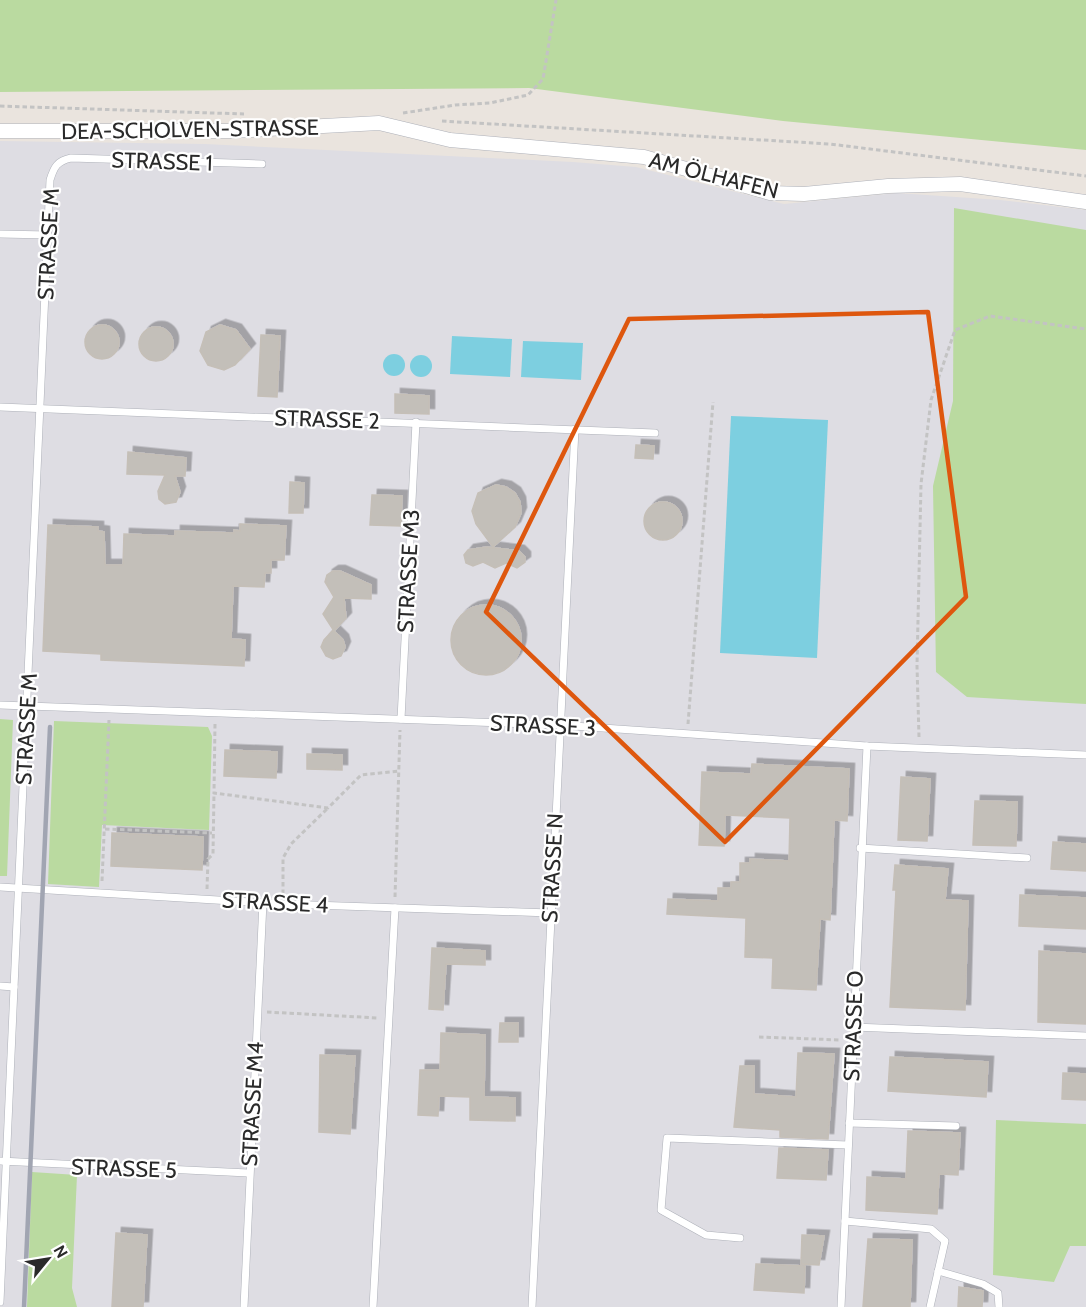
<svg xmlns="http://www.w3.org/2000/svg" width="1086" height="1307" viewBox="0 0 1086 1307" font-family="Cabin,sans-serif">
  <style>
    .industrial { fill: #dedde3 }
    .green { fill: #badaa0 }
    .water { fill: #7dcfe0 }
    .building { fill: #c3bfb9; stroke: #c5bfb7; stroke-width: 1.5; filter: url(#shadow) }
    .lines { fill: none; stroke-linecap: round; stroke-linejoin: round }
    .lane-casing { stroke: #aeb1b9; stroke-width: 8 }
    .street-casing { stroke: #aeb1b9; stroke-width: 15 }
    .path { stroke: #c3c3c3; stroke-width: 3; stroke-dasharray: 4.5 3; stroke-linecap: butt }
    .lane { stroke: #fff; stroke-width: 7 }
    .street { stroke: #fff; stroke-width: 14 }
    .rail { stroke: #a1a5b2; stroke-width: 4.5 }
    .marked { fill: none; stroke: #de570e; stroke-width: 4.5; stroke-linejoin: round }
    .labels { text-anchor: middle; stroke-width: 4.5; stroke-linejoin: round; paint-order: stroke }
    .street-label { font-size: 22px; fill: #2a2a2a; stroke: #fff }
  </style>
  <defs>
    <filter id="shadow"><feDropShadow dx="5.5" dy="-5.5" stdDeviation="0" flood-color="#0004"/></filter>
  </defs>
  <rect width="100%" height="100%" fill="#eae4de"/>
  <polygon class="industrial" points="0,141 205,144 573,162 636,167 784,204 897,193 1000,200 1086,210 1086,1307 0,1307"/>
  <g class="green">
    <polygon points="0,0 1086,0 1086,150 783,121 529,88 0,92"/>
    <polygon points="954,208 1086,230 1086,704 967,697 936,672 933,486 953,401"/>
    <polygon points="0,719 13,720 7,876 0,876"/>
    <polygon points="54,721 208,727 212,736 209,830 102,825 99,887 48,884"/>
    <polygon points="996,1120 1086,1124 1086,1246 1070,1246 1054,1282 993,1275"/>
    <polygon points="32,1172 77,1175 72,1288 77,1307 27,1307"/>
  </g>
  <g class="water">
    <polygon points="452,336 512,339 510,377 450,374"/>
    <polygon points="523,341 583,343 581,380 521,377"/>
    <circle cx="394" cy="365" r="11"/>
    <circle cx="421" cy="366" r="11"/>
    <polygon points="731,416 828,420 817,658 720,653"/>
  </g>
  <g class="building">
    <circle cx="102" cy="342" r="17"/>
    <polygon points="220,325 236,330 250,349 235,365 224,370 208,365 200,351 206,332"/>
    <circle cx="156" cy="344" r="17"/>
    <polygon points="261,335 280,336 277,397 258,396"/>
    <polygon points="395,394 429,396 429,414 395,413"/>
    <polygon points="636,445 654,446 653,459 635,458"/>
    <polygon points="128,452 186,458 185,476 175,476 180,492 176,502 165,504 159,499 158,491 165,475 127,474"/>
    <polygon points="290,482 304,483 303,513 289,513"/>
    <polygon points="496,485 506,487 515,493 520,502 521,513 515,527 493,547 476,524 472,511 478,493"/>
    <polygon points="372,495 402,496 401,526 370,525"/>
    <circle cx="663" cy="521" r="19"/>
    <polygon points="240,524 286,526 284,560 271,560 271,573 265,573 264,587 233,586 231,639 245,640 244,666 101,660 101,654 43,651 48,525 98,527 98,531 104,532 105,565 123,565 124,534 175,536 175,531 234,533 234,530 240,531"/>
    <polygon points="487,547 519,551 525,557 525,562 517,568 506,563 495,568 483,562 473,566 466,563 464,555 468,550"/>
    <polygon points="333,571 340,571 371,585 371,599 344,598 346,618 334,631 323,614 334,597 325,582 327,575"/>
    <circle cx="486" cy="640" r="35"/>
    <polygon points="333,630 343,640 345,647 341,656 333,659 326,656 321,647 324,640"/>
    <polygon points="225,750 277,752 276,778 224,776"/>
    <polygon points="307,754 342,755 342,770 307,769"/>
    <polygon points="752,764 849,769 847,821 834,820 830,920 820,919 816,990 772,988 773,958 745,957 746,918 667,914 668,899 718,901 718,888 731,888 731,882 740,882 740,863 750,863 750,859 789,861 790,818 725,815 724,846 699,845 702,772 751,774"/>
    <polygon points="901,777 930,779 927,841 898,840"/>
    <polygon points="975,801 1017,802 1016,846 973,845"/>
    <polygon points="112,833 203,837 202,870 111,866"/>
    <polygon points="1053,842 1086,844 1086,871 1051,869"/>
    <polygon points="895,865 948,869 945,900 968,901 965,1010 890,1007 896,890 893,890"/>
    <polygon points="1020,895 1086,898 1086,929 1019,926"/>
    <polygon points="432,948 485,951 485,965 446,964 443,1010 429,1009"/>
    <polygon points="1039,951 1086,954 1086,1024 1038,1022"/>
    <polygon points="500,1023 518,1023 518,1042 499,1042"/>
    <polygon points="441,1033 485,1035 484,1097 515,1098 515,1121 470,1120 470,1097 439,1096 438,1116 418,1115 420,1070 440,1070"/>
    <polygon points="798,1053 834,1054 828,1139 780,1137 780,1130 734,1127 740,1066 754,1066 754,1094 796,1097"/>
    <polygon points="320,1055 355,1056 350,1134 319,1132"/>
    <polygon points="890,1057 988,1062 986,1097 888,1091"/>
    <polygon points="1063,1073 1086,1074 1086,1100 1062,1099"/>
    <polygon points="908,1131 960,1133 958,1175 939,1174 937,1214 866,1210 867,1177 906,1179"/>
    <polygon points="779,1148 828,1150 826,1180 777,1178"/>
    <polygon points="116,1233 147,1235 143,1307 112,1307"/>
    <polygon points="802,1235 824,1236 819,1265 801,1264"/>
    <polygon points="868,1239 912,1240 910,1307 863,1307"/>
    <polygon points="756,1264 805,1266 804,1293 754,1290"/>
    <polygon points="959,1287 983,1291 982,1307 958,1307"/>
  </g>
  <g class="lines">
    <g class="lane-casing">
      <g id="lane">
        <polyline points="0,234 48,235"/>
        <polyline points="0,407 655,433"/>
        <polyline points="0,705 559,725 867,746 1086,755"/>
        <polyline points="401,719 416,422"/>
        <polyline points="860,848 1027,858"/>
        <polyline points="0,887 283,904 550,913"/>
        <polyline points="0,986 14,987"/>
        <polyline points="853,1027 1086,1036"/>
        <polyline points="849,1123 956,1126"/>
        <polyline points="0,1161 248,1173"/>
        <polyline points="845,1221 931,1229 945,1241 930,1307"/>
        <polyline points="740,1238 706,1235 661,1210 667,1138 848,1145"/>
        <polyline points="938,1271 983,1284 998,1293 999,1307"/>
        <path d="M0,1302l50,-1122c4,-13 7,-19 21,-22l191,6"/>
        <polyline points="244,1307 263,902"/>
        <polyline points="373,1307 395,908"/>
        <polyline points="532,1307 575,429"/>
        <polyline points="841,1307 867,746"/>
      </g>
    </g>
    <g class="street-casing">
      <polyline id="street" points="0,131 232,131 379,123 450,140 644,157 770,193 804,194 888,186 960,184 1086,202"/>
    </g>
    <g class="path">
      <polyline points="0,106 244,114"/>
      <polyline points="403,113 455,105 490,103 528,95 543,79 556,0"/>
      <polyline points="442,121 830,144 1086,176"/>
      <polyline points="215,724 214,793 328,808 361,775 399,771"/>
      <polyline points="688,724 713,402"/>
      <polyline points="919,737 917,666 921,484 931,400 955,330 990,316 1086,329"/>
      <polyline points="105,829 212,833"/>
      <polyline points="102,881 109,720"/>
      <polyline points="207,889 208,859 213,854 214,793"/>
      <polyline points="283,894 283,858 291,844 328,808"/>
      <polyline points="395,897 400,730"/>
      <polyline points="267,1012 378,1018"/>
      <polyline points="759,1037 841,1040"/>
    </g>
    <use href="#lane" class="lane"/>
    <use href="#street" class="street"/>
    <polyline class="rail" points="24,1307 50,727"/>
  </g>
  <path class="marked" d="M928,312l38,285 -241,245 -239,-230 143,-293z"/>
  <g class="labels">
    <g class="street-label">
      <text transform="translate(190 129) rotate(-1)" y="8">DEA-SCHOLVEN-STRASSE</text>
      <text transform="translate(162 161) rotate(2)" y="8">STRASSE 1</text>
      <text transform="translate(714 175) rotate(14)" y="8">AM ÖLHAFEN</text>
      <text transform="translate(48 244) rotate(-87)" y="8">STRASSE M</text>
      <text transform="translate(327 419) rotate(2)" y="8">STRASSE 2</text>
      <text transform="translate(408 571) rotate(-87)" y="8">STRASSE M3</text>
      <text transform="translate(543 725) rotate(3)" y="8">STRASSE 3</text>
      <text transform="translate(26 729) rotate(-87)" y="8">STRASSE M</text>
      <text transform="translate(552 868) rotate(-87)" y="8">STRASSE N</text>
      <text transform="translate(275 902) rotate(3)" y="8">STRASSE 4</text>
      <text transform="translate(853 1026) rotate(-88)" y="8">STRASSE O</text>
      <text transform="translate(252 1104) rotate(-87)" y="8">STRASSE M4</text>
      <text transform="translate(124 1168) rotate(2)" y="8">STRASSE 5</text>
    </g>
  </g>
  <g transform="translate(48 1259) rotate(60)" stroke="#ffffff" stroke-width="4.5" paint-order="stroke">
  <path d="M0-4.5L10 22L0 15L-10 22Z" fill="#2a2a2a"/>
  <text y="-9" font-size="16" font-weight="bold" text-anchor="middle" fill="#2a2a2a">N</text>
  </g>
</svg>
